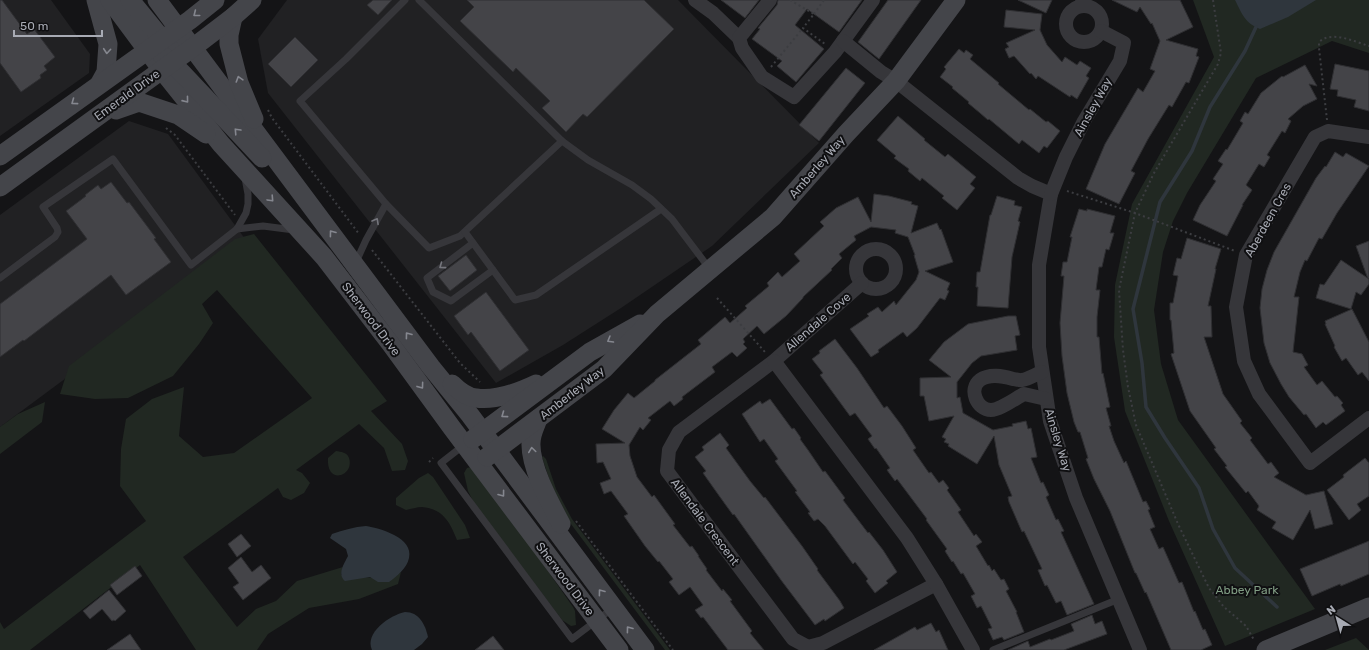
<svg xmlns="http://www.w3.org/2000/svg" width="1369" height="650" viewBox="0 0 1369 650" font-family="Rubik,sans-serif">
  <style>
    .built { fill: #212123 }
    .green { fill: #212822 }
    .water { fill: #2f363d }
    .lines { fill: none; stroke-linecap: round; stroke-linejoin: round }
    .stream { stroke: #2f363d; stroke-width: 3.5 }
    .building { fill: #444448; stroke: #2f2f32 }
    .path { stroke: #3c3d41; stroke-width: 2; stroke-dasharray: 2 3; stroke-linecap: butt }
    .lane { stroke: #36363a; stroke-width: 7 }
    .street { stroke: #36363a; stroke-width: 14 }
    .secondary { stroke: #44454a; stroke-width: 19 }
    .oneway { stroke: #85878f }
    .oneway2 { stroke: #75767d }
    .labels { text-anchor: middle; stroke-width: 4; stroke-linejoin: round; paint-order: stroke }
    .street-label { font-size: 12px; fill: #a8abb4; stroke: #0f0f11 }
    .park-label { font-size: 12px; fill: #819d84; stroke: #0f0f11 }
  </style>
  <rect width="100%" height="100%" fill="#141416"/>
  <g class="built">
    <polygon points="0,0 51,0 90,54 89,73 0,136"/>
    <polygon points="287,0 678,0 819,143 712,246 621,308 563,345 496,383 268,93 258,39"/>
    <polygon points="129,121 168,134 248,243 0,427 0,215"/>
  </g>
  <g class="green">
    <polygon points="1193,0 1369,0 1369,53 1332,41 1256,78 1187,193 1173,221 1163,252 1154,310 1161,364 1178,420 1315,609 1225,646 1169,521 1125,411 1114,337 1115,285 1132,204 1214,57"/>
    <path d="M254,234l133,167 -16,10 31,33 6,17 -3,9 -13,1 -8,-23 -25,-24 -63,46 6,3 8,10 -6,10 -13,7 -8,-3 -5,-9 -95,69 54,70 19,-18 20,-8 21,-20 46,-14 -2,8c19,2 35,4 53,2l7,-5 -3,12 -39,15 -50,9 -41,26 -11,16h-61l-56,-85 -110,85h-30v-28l4,7 142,-108 -26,-35 1,-37 5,-30 26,-20 32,-12 -5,49 24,21 31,-4 78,-55 -95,-108 -15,14 11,19 -14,21 -26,32 -45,22 -33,1 -35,-5 9,-28 166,-127z"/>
    <polygon points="45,402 42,422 0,454 0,427 18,414"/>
    <path d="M336,451c5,1 11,1 13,7 6,18 -23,28 -21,0z"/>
    <polygon points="543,456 546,459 556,489 572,519 670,650 665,650 562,512 556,499 542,457"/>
    <polygon points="471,467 506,511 573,607 575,611 576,625 571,626 562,620 474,503 468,491 464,473 467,468"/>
    <path d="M428,473l5,4 32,48 5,13 -13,2c-7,-18 -14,-31 -35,-33 -5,0 -11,2 -16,3l-10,-5v-7l23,-20z"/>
    <polygon points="1356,638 1369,650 1325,650"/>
  </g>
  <g class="water">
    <path d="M1235,0h81l-28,17 -28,12c-15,-6 -18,-15 -25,-29z"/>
    <path d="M366,526c14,2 48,12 43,32 -2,10 -12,18 -20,24h-11l-8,-5 -25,4c-8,-7 -1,-17 3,-25l-2,-7 -16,-11 2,-4c11,-4 22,-7 34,-8z"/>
    <path d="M405,612c14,0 20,12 23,25l-6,7 -8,6h-42c-8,-17 18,-35 33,-38z"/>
  </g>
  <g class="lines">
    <polyline class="stream" points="1256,27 1245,51 1210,107 1192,151 1160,202 1133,309 1142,363 1146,407 1165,438 1199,488 1213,529 1235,568 1277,607"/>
  </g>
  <g class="building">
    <polygon points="0,0 2,0 27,34 34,29 55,57 44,66 47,70 40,75 41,78 21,92 0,63"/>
    <polygon points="373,0 392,0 378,15 367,5"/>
    <polygon points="467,0 644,0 674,29 587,117 583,114 566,132 542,108 550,101 516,68 513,72 460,21 474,7"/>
    <polygon points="721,0 759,0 745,18"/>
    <polygon points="778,0 862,0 839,32 807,9 795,25 824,49 796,82 777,66 782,61 752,39 760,29 758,28 777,5"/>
    <polygon points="888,0 921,0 879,59 858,42"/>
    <polygon points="1018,0 1052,0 1046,13"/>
    <polygon points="1112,0 1180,0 1193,27 1166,40 1198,49 1196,56 1199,57 1189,83 1186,82 1172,107 1169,105 1148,139 1131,171 1135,173 1119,204 1086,189 1105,144 1138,88 1143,92 1155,71 1150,69 1160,41 1152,23 1151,24 1140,7 1137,12"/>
    <polygon points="1006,10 1042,14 1040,30 1047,45 1062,62 1065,57 1077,65 1080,61 1091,68 1086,76 1089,78 1077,99 1071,95 1070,97 1038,76 1036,79 1031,73 1030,74 1014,56 1009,58 1005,49 1009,47 1006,43 1035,30 1004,27"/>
    <polygon points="295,37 318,60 291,87 268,64"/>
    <polygon points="959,49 964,53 966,50 973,55 970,59 999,83 998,84 1029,110 1030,109 1046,122 1048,121 1060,131 1047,148 1044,146 1039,153 1022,140 1019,144 989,119 988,120 980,113 968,103 969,102 952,88 953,87 940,77 946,69 944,67"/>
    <polygon points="1335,64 1369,71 1369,111 1354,107 1356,100 1337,96 1338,90 1330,89"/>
    <polygon points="1305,65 1317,86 1309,84 1317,99 1303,106 1288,119 1291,121 1285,133 1282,131 1267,155 1270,157 1264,167 1259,164 1246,185 1252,190 1242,205 1243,205 1227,236 1193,220 1200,205 1216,181 1213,179 1223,164 1218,161 1226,149 1227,150 1243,123 1240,121 1245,112 1248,114 1261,93 1282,76 1283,77"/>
    <polygon points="846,68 865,83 819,141 799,125"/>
    <polygon points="898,116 925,139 924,140 945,157 948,154 976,177 970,184 975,188 957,210 942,198 944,196 922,178 920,181 908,171 909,169 894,158 896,156 877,140"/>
    <polygon points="1335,152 1343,157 1346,153 1369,166 1337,213 1322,239 1319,238 1307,261 1305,260 1300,272 1294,297 1299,297 1293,352 1302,354 1308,365 1304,367 1317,385 1322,381 1335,397 1337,396 1343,403 1341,405 1345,411 1326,425 1323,422 1316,428 1306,414 1304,415 1289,397 1281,384 1270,363 1264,343 1260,308 1262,289 1267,270 1274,252 1316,178 1325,166 1326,167"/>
    <polygon points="111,182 127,203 129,202 156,238 154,239 171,262 126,295 111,275 24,341 23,340 0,357 0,304 87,239 66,211 86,196 85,195 98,185 101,189"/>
    <polygon points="874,194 889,196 912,202 911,204 918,206 911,233 937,223 940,230 941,229 953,262 925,271 950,283 947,290 949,291 945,300 940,298 917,328 907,337 903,332 878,350 879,352 871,357 850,329 869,316 867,314 878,307 882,312 894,301 896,305 916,280 919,272 914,255 915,255 908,237 895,233 896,230 871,227 854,236 856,240 839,254 842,258 831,269 832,270 803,297 803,298 786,316 764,334 757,326 743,339 745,342 743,344 747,348 737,357 732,352 712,367 715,372 682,397 683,399 674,406 670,401 648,418 651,420 643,430 640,427 629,445 630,456 637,477 652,497 654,495 675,524 673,525 690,547 692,546 699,556 698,556 707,569 706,570 722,591 723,589 732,600 730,601 752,631 750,633 764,650 728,650 703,617 701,618 695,610 703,605 690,587 679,595 669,582 673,579 659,561 658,562 645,546 624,516 628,514 611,491 604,494 600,483 611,479 603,462 597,463 596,444 625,443 602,429 614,410 628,393 634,398 655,381 655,380 701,344 698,340 725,317 730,323 747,308 745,306 769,286 767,283 778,272 782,277 800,261 794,254 824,226 820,222 836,208 858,197 871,222"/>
    <polygon points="997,196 1015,201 1014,205 1022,207 1018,221 1020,222 1012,257 1008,308 977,306 978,287 976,287 977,272 980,272 990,215 991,215"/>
    <polygon points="1079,209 1087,211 1087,209 1115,216 1110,233 1114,233 1109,250 1106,249 1102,267 1099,267 1096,290 1100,290 1097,317 1097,337 1099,337 1102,374 1103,373 1110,407 1106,408 1111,426 1109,426 1114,441 1124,463 1126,461 1143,502 1146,501 1150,509 1148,510 1155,527 1150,529 1159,549 1163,547 1179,583 1182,582 1194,612 1195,611 1203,630 1205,629 1212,645 1201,650 1171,650 1146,592 1145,593 1136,573 1135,573 1110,511 1094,479 1086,459 1088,458 1080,432 1078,432 1074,422 1067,393 1062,356 1060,323 1064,276 1061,276 1063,262 1067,262 1072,237 1070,237"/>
    <polygon points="1187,238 1221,249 1215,269 1216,269 1208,306 1211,306 1212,337 1204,337 1223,394 1242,421 1240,423 1252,438 1250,440 1268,464 1271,462 1279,473 1274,477 1306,495 1324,491 1333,524 1315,529 1310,510 1293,540 1272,528 1276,522 1257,510 1259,506 1248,491 1246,493 1225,467 1227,466 1214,449 1216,448 1190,411 1171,354 1174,353 1171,320 1170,320 1170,303 1173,303 1178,276 1173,275 1177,258 1181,259"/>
    <polygon points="1369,241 1369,278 1368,279 1356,246"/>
    <polygon points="466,255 477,270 450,291 438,276"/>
    <polygon points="1341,260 1369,279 1369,284 1361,295 1356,292 1351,309 1316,298 1320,284 1324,285"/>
    <polygon points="486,292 529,350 500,371 471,332 468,335 454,316"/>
    <polygon points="1352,309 1369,342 1369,381 1362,372 1358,375 1346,358 1342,361 1334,347 1335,346 1325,324 1326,324 1325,321"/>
    <polygon points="1008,316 1016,316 1020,335 1015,336 1017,350 981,356 972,363 957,382 957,398 960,397 963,413 993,430 1013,426 1012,424 1026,421 1028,429 1031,428 1037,457 1031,458 1041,483 1043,482 1049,495 1046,497 1056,520 1058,519 1064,531 1061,532 1094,604 1067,615 1061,601 1056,603 1047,585 1045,586 1038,570 1042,569 1024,531 1022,532 1009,502 1008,497 1012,496 999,465 994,436 977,464 948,446 949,444 944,442 946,439 942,437 954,416 929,421 924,396 920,396 920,378 951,377 929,360 944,342 968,324"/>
    <polygon points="835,339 857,368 884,408 887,406 902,426 916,448 913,450 929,473 931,472 939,483 943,480 949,488 947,490 961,510 958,512 974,536 976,534 982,542 976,546 988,566 989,565 992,571 994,569 1001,580 1004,579 1009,589 1006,591 1017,612 1016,612 1024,632 1004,640 1002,637 993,640 988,629 992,628 981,606 977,608 971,596 975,594 963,573 961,574 953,561 952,562 945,551 947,549 926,520 927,519 897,479 895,481 887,470 890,468 876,448 875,449 868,439 872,436 855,413 850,416 820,375 823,373 812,359 820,353 819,351"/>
    <polygon points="770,399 792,429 794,428 801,438 800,439 808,450 823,472 825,471 845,498 843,500 868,533 869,532 883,550 897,572 886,581 888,583 875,593 866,581 868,579 855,562 853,564 825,526 818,519 814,521 808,513 810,512 795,492 797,491 775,461 778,459 764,439 760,442 742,414 760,401 762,404"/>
    <polygon points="720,433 729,445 726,448 750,481 764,498 765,497 802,546 818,569 817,570 840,601 844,608 825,621 824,619 815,625 781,580 734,514 733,515 720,497 703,473 706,471 695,457 704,450 702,447"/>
    <polygon points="1365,458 1369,463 1369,496 1357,504 1361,510 1349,520 1327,490 1344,477 1343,475"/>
    <polygon points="241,534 251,546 237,557 228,544"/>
    <polygon points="1369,541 1369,574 1341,586 1340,584 1312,596 1300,569"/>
    <polygon points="241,557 252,572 261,565 271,578 243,600 233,587 239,583 228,568"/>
    <polygon points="135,566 142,576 117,595 110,585"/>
    <polygon points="109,590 126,611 115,621 114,620 112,621 102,609 90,619 83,611"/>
    <polygon points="1092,615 1095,624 1102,621 1107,634 1064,650 1008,650 1028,641 1030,647 1050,639 1051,640 1074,631 1071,624"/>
    <polygon points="931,623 936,632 939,630 948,650 874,650 915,627 917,630"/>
    <polygon points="130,634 141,650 107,650"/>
    <polygon points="493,636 504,650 475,650"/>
  </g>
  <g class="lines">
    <g class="path">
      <polyline points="790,0 814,14 803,28 825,44"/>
      <polyline points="1076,0 1079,7"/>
      <polyline points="1213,0 1221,53 1218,64 1154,173 1135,213 1119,290 1123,350 1128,387 1136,425 1178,524 1209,588 1224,607 1246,626 1254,640"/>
      <polyline points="814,14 824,0"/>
      <polyline points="771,67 803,28"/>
      <polyline points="268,110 272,118 359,234"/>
      <path d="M1327,120l-8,-72v-6c13,-12 36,0 50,4"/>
      <polyline points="166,128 175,135 235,215"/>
      <polyline points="1067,191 1135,213 1235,251"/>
      <polyline points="372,250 460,363 480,382"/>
      <polyline points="717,298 765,352"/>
      <polyline points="429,462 433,458"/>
      <polyline points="576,521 673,650"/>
    </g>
    <g class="lane">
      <polyline points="405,0 346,59 300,101 386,204 429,248 460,236 562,141"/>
      <polyline points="419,0 562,141 588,160 632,185 651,199 672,219 709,268"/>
      <polyline points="237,229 263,226 294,230"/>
      <polyline points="465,232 515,300 536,295 661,209"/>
      <polyline points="473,243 427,278 433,292 451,301 493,270"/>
      <polyline points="356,262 366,240 386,204"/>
      <polyline points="0,278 55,237 58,232 57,228 43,207 113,159 191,265 237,229 246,213 248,204 248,194 245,178"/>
      <polyline points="464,445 441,463 572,639 613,608"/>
      <polyline points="993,650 1119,599"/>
    </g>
    <g class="street">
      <polyline points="695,0 713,13 739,38"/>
      <polyline points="770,0 739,38 742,48 762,77 794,97 835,52 873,0"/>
      <circle cx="1084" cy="24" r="18"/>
      <polyline points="843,41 881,72 896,81 1018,178 1032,186 1051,194 1039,265 1039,347 1050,421 1076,498 1140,650"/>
      <polyline points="1369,137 1328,131 1315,137 1246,255 1236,307 1244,361 1259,394 1310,463 1369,418"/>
      <polyline points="1051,194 1066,157 1084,121 1120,61 1124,43 1101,31"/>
      <circle cx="876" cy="269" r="20"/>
      <polyline points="862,283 774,361 679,432 669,450 667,471 793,639 808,647 823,643 936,584"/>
      <polyline points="774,361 907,538 936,584 973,650"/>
      <path d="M1042,372c-6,2 -13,7 -20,8 -2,1 -6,-1 -9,-1 -10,-3 -23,-6 -33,1 -12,9 -3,30 11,30 9,0 25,-12 33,-16l22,5"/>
    </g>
    <g class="secondary">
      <polyline points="96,0 108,44 106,72 100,83"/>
      <polyline points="110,0 162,70 221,144 324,257 390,343 452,428 619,650"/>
      <polyline points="130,0 162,39 174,45"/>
      <polyline points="157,0 431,367 470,415 645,650"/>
      <polyline points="233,17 229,35 229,44 239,83 254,119"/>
      <polyline points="162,55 172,63 183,74 262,158"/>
      <polyline points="116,110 139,102 178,115 206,134"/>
      <polyline points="0,156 190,20 215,0"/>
      <polyline points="0,187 199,43 233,17 252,0"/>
      <path d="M452,384c6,6 14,13 24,14 19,3 43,-6 60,-14"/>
      <path d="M538,419c-3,8 -7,15 -7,24 -1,24 19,60 30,81"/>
      <polyline points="473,439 590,352 640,324"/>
      <polyline points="487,457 604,369 657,314 773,217 846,134 896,81 956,0"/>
      <polyline points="1266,650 1369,607"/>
    </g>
  </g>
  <defs><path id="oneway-chevron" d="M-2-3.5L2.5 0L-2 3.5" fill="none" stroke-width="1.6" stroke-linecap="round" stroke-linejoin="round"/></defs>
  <g class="oneway">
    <use href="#oneway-chevron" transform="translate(196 14) rotate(142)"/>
    <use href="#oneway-chevron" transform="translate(107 51) rotate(95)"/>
    <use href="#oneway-chevron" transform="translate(239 79) rotate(-107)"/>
    <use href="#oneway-chevron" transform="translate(186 100) rotate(51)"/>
    <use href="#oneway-chevron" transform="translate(74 102) rotate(144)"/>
    <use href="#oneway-chevron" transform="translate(237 131) rotate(-133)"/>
    <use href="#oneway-chevron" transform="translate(271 199) rotate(47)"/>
    <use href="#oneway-chevron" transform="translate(332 233) rotate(-127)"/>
    <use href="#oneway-chevron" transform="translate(408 335) rotate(-127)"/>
    <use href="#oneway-chevron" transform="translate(610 340) rotate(150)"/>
    <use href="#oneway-chevron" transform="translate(421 386) rotate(54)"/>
    <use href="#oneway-chevron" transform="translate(504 415) rotate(144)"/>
    <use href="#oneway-chevron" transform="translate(532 450) rotate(-98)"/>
    <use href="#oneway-chevron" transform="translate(502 494) rotate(53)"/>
    <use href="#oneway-chevron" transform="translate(601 592) rotate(-127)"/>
    <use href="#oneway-chevron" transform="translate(629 629) rotate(-127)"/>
  </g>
  <g class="oneway2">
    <use href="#oneway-chevron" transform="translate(376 221) rotate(-61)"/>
    <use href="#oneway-chevron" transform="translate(442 266) rotate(144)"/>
  </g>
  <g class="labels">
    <g class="street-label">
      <text transform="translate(127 95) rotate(-36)" y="4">Emerald Drive</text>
      <text transform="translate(1093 107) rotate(-61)" y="4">Ainsley Way</text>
      <text transform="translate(817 167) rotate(-49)" y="4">Amberley Way</text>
      <text transform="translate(1268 220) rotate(-61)" y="4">Aberdeen Cres</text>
      <text transform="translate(371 319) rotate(53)" y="4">Sherwood Drive</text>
      <text transform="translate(818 322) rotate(-41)" y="4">Allendale Cove</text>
      <text transform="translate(572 393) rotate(-38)" y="4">Amberley Way</text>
      <text transform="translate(1058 440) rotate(73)" y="4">Ainsley Way</text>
      <text transform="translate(705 522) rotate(53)" y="4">Allendale Crescent</text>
      <text transform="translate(565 579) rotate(53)" y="4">Sherwood Drive</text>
    </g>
    <g class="park-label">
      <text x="1247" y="594">Abbey Park</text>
    </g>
  </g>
  <g transform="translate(1337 618) rotate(323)" stroke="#0f0f11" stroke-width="3" paint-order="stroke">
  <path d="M0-3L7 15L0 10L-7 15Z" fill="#a8abb4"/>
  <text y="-6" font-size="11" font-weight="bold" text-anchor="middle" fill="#a8abb4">N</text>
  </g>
  <path d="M14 30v6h88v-6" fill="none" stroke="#a8abb4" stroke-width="2"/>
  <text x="20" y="30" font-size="12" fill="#a8abb4" stroke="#0f0f11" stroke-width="3" paint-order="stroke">50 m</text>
</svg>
